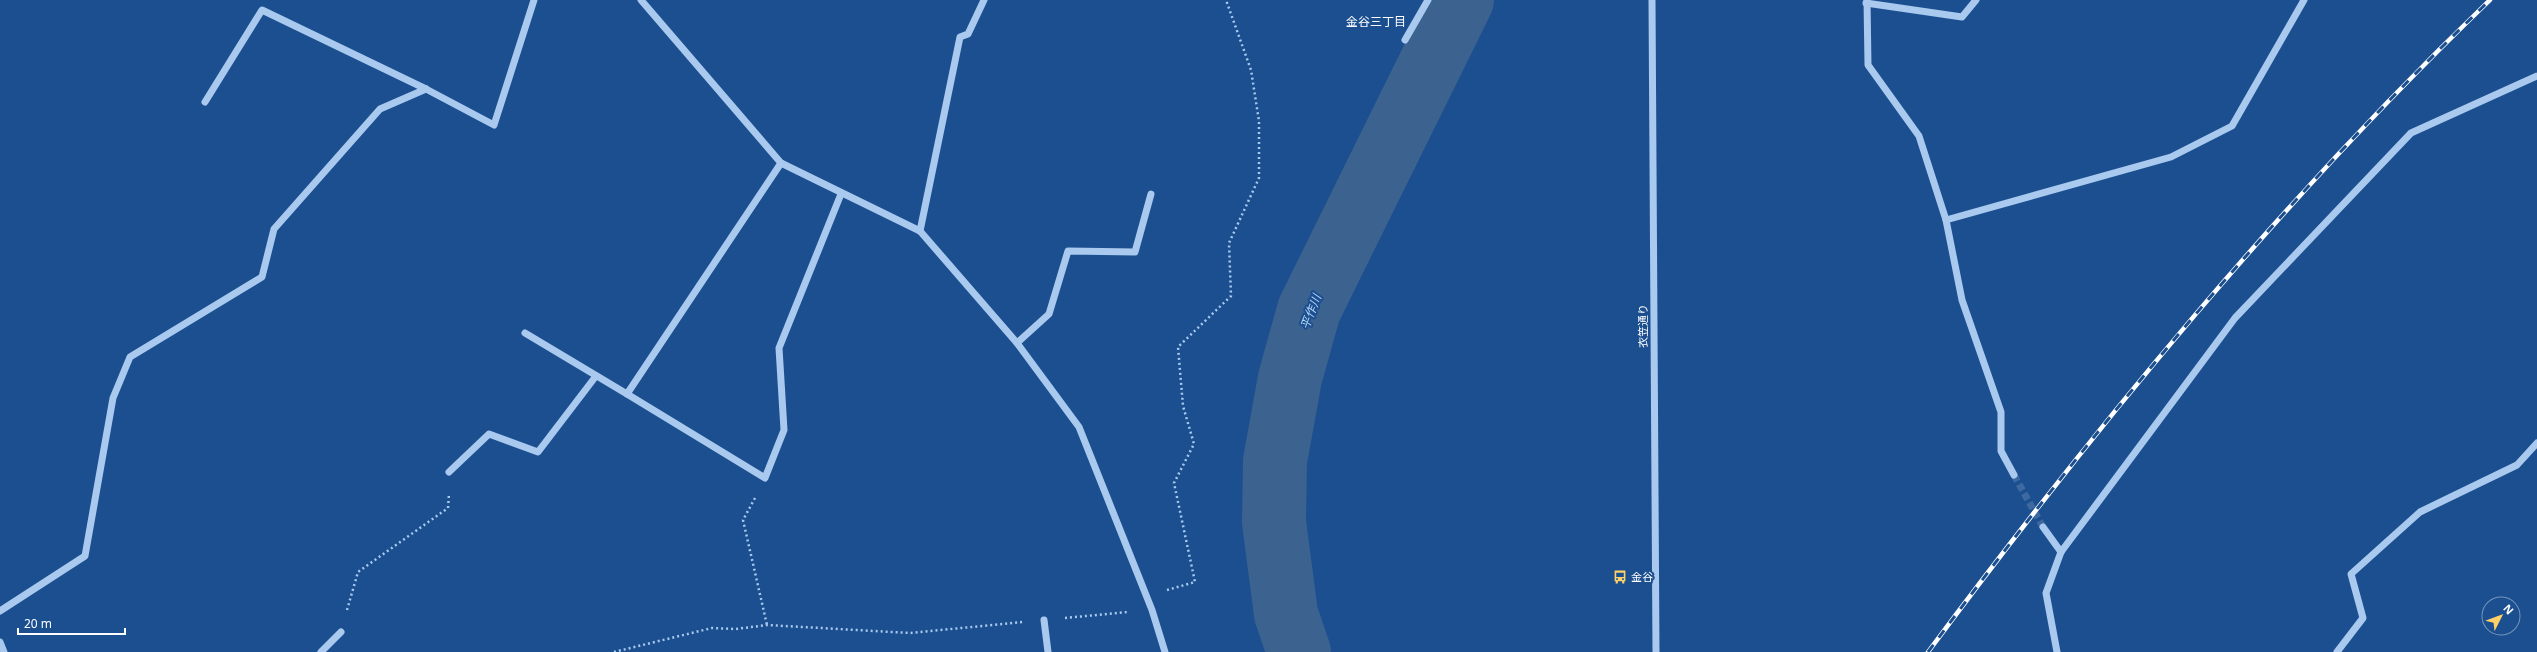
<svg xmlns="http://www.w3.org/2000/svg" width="2537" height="652" viewBox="0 0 2537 652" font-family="'Noto Sans','Noto Sans JP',sans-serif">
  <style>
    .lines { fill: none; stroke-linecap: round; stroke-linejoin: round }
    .river { stroke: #3c6290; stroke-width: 64 }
    .minor-tunnel { stroke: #3d69a0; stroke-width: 7; stroke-dasharray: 7 3.5; stroke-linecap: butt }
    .path { stroke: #a9c9ee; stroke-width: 2.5; stroke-dasharray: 2 3; stroke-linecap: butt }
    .minor { stroke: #a9c9ee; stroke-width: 7 }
    .rail-casing { stroke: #fff; stroke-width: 4.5 }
    .rail { stroke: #1b4f8f; stroke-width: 3; stroke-dasharray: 9; stroke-linecap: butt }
    .labels { text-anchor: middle; stroke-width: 4; stroke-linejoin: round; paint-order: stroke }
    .street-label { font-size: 11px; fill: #fff; stroke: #1b4f8f }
    .poi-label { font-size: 11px; fill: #fff; stroke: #1b4f8f; text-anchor: start }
    .neighbourhood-label { font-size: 12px; fill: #fff; stroke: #1b4f8f }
    .water-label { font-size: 12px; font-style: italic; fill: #b5d3f5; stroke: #1b4f8f }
  </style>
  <rect width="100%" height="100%" fill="#1b4f8f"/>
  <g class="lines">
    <polyline class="river" points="1299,652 1286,614 1274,522 1275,461 1290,378 1309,310 1462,0"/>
    <polyline class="minor-tunnel" points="2014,475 2043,527"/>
    <g class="path">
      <polyline points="755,498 743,520 767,625"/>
      <polyline points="1167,590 1195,582 1174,483 1194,444 1183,406 1178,347 1231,296 1229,243 1259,178 1259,121 1251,70 1226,0"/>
      <polyline points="347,610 358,572 448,508 449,494"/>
      <polyline points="1065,618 1128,612"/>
      <polyline points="614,652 712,628 736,629 767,625 910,633 1023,622"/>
    </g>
    <g class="minor">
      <polyline points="641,0 781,163 920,231 1017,343 1079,427 1152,610 1165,652"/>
      <polyline points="1652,0 1656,652"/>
      <polyline points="1867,0 1868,65 1919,136 1946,220 1962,300 2001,412 2001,451 2014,475"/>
      <polyline points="1866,3 1962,17 1976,0"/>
      <polyline points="1405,40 1428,0"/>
      <polyline points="205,102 262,10 426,89 494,125 534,0"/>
      <polyline points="1946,220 2171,157 2232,126 2304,0"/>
      <polyline points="920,231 960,37 968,34 984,0"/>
      <polyline points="525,333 627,394 781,163"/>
      <polyline points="1017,343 1049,314 1068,251 1135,252 1151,194"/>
      <polyline points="627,394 765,478 784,430 779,348 841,194"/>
      <polyline points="449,472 489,434 538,452 596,376"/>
      <polyline points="2043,527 2061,552"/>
      <polyline points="0,611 85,556 113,398 130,357 262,277 274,229 380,109 426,89"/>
      <polyline points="1044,620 1048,652"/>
      <polyline points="0,642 4,652"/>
      <polyline points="321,652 341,632"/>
      <polyline points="2057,652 2046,593 2061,552 2235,318 2411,133 2537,76"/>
      <polyline points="2337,652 2363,618 2351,574 2420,512 2517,465 2537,443"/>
    </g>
    <g class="rail-casing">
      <path id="rail" d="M1928,652c171,-230 355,-453 562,-652"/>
    </g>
    <use href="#rail" class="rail"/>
  </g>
  <defs>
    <g id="bus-bare" transform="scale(1.08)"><path d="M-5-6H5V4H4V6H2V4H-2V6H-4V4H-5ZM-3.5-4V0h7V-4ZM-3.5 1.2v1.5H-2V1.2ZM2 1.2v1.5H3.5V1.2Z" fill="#ffd166" stroke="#1b4f8f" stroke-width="2.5" paint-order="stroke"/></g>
  </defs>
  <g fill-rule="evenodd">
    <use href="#bus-bare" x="1620" y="577"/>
  </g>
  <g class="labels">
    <g class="street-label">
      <text transform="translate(1643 326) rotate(-90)" y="4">衣笠通り</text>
    </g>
    <g class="poi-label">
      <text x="1631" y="581">金谷</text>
    </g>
    <g class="neighbourhood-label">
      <text x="1376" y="26">金谷三丁目</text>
    </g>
    <g class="water-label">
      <text transform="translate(1311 312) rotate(-69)" y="4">平作川</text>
    </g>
  </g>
  <g transform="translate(2501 616) rotate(48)"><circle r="19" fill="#1b4f8f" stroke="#7695bc"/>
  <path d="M0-3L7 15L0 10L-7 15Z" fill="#ffd166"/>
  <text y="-6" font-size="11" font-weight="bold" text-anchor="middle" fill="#ffffff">N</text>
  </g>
  <path d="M18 628v6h107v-6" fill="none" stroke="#ffffff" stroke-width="2"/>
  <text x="24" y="628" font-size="12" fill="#ffffff" stroke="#1b4f8f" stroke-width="3" paint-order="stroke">20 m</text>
</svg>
